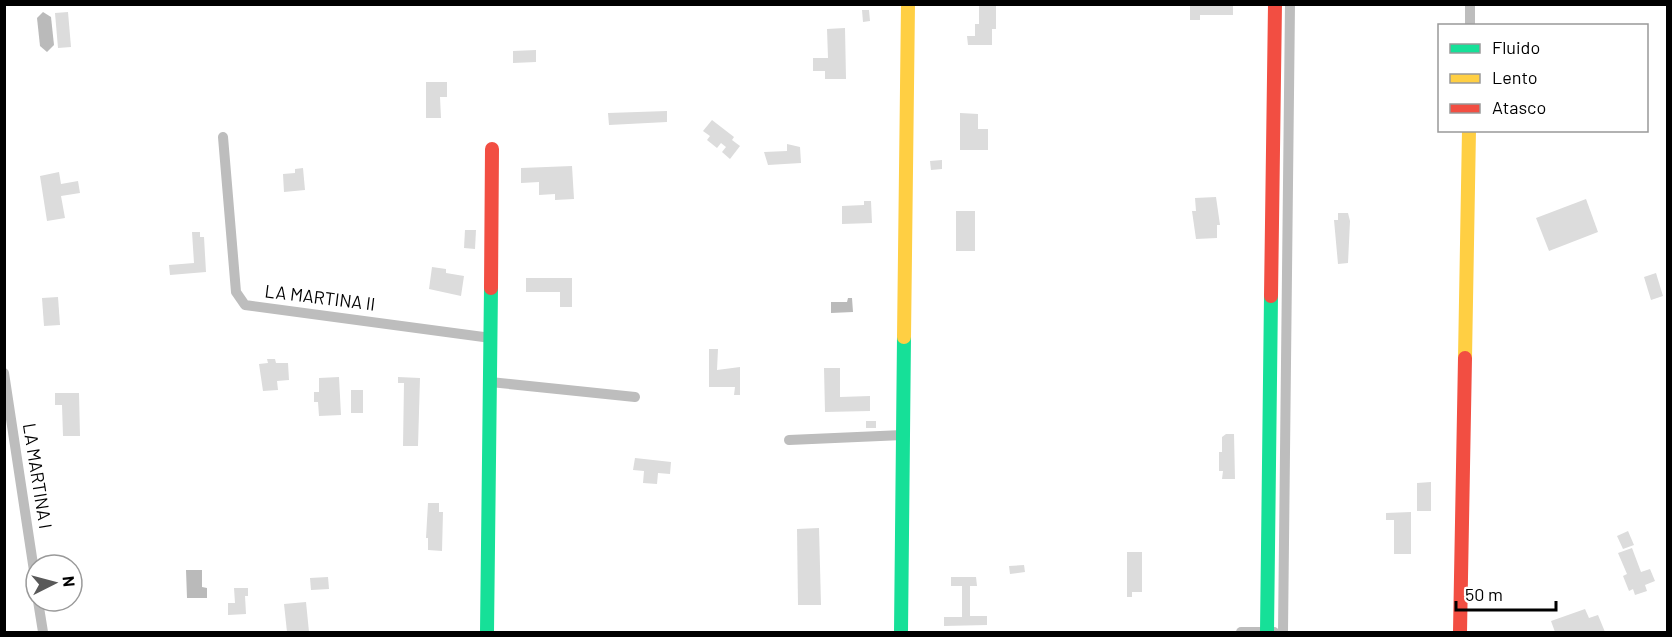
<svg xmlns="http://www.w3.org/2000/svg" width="1672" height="637" viewBox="0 0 1672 637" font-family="Barlow,sans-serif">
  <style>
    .water { fill: #bababa }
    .building { fill: #dcdcdc }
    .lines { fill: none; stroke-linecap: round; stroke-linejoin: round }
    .street { stroke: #bdbdbd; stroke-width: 10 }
    .fast { stroke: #16e098; stroke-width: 14 }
    .slow { stroke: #ffcf43; stroke-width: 14 }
    .jam { stroke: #f24e42; stroke-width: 14 }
    .labels { text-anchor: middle; stroke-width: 4.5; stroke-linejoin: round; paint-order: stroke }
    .street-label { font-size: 18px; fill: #000; stroke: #fff }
  </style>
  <rect width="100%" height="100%" fill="#fff"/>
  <g class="water">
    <polygon points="43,12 51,17 54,45 47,52 40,46 37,18"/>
    <polygon points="848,298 852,298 853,312 831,313 831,302 847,302"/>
    <polygon points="186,570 202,570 202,587 207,588 207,598 187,598"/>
  </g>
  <g class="building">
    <polygon points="996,4 996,29 992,29 992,45 968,45 967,36 975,36 975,24 979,24 979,5"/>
    <polygon points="1190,4 1233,6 1233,15 1200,15 1200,20 1190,20"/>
    <polygon points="862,10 869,10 870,21 863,22"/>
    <polygon points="68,12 71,47 58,48 55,13"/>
    <polygon points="845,28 846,79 825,79 825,71 813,71 813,58 828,58 827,29"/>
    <polygon points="536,50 536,62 513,63 513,51"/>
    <polygon points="426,82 447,82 447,97 440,97 441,118 426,118"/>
    <polygon points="667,111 667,122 609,125 608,113"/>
    <polygon points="960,113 978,114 978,129 988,129 988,150 960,150"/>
    <polygon points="712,120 734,137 732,140 740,146 730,159 722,152 726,147 721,143 717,148 707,140 710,136 703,131"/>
    <polygon points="787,144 800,147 801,163 768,165 764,152 787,151"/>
    <polygon points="942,160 942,169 931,170 930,161"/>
    <polygon points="572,166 574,199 555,200 555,194 539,195 539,182 521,183 521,168"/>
    <polygon points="303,168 305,190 284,192 283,174 295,173 295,169"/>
    <polygon points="59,172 61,184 78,181 80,193 61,196 65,218 47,221 40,176"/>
    <polygon points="1216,197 1220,225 1217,225 1217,238 1196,239 1192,211 1196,211 1195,198"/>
    <polygon points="1586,199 1598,232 1549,251 1536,218"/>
    <polygon points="864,201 871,201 872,223 842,224 842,206 864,205"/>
    <rect x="956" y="211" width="19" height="40"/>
    <polygon points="1338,213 1348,213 1350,221 1348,263 1338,264 1334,220 1338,220"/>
    <polygon points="465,230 476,230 475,249 464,248"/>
    <polygon points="192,232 200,232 200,237 204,237 206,272 170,275 169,265 194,263"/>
    <polygon points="432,267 446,269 446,273 464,276 461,296 429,289"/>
    <polygon points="1656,273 1663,296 1651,300 1644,277"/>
    <polygon points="526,278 572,278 572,307 560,307 560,292 526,292"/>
    <polygon points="58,297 60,325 44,326 42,298"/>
    <polygon points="709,349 718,349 717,370 740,367 740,395 734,395 735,387 709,387"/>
    <polygon points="267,359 275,359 276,363 288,363 289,380 277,381 278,390 263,391 259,364 268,363"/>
    <polygon points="824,368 840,368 840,397 870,396 870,411 825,412"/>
    <polygon points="339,377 341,415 319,416 318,402 314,402 314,392 319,392 319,378"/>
    <polygon points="398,377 420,378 418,446 403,446 404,383 398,383"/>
    <rect x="351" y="390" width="12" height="23"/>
    <polygon points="55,393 79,393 80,436 63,436 62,405 55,405"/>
    <rect x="866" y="421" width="10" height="7"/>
    <polygon points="1226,434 1234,434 1235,479 1222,479 1223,471 1219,471 1219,452 1222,452 1222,437"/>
    <polygon points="635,458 671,462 670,474 658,473 657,484 643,483 644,471 633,470"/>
    <polygon points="1431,482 1431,511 1417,511 1417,483"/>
    <polygon points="428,503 439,503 439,512 443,512 442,551 428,550 428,538 426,538"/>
    <polygon points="1411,512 1411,554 1394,554 1394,520 1386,520 1386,513"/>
    <polygon points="819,528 821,605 798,605 797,529"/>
    <polygon points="1628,531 1634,545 1623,549 1617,536"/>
    <polygon points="1632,548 1641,572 1650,569 1655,581 1645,585 1647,591 1635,595 1633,589 1629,591 1623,576 1627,574 1618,553"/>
    <polygon points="1127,552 1142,552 1142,592 1132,592 1132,597 1127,597"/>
    <polygon points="1024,565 1025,572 1010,574 1009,566"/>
    <polygon points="328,577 329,589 311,590 310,578"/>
    <polygon points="951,577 976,577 977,586 970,586 970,616 987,616 987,625 944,626 944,617 962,617 962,586 951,586"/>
    <polygon points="234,588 248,588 248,596 245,596 246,614 228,615 228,603 235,603"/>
    <polygon points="306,602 309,632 287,632 284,604"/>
    <polygon points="1585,609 1589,618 1598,615 1605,632 1555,632 1551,621"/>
  </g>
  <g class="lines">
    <g class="street">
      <polyline points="1470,26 1470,4"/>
      <polyline points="223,137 236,292 245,305 491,338"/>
      <polyline points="4,373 36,584"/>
      <polyline points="490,382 635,397"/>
      <polyline points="789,440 903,435"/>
      <polyline points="38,601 43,632"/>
      <polyline points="1241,632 1274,632"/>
      <polyline points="1283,632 1290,4"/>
    </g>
    <g class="fast">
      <polyline points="487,632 491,288"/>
      <polyline points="901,632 904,337"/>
      <polyline points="1267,632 1271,296"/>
    </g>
    <g class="slow">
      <polyline points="904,337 908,4"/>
      <polyline points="1465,358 1469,130"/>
    </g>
    <g class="jam">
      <polyline points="491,288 492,149"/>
      <polyline points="1271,296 1275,4"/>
      <polyline points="1460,632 1465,358"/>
    </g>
  </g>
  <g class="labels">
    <g class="street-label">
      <text transform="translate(320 298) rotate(7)" y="6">LA MARTINA II</text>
      <text transform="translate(37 476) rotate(81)" y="6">LA MARTINA I</text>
    </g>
  </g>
  <rect width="1672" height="637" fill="none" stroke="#000000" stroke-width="12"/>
  <rect x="1438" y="24" width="210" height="108" fill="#ffffff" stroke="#999999" stroke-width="1.5"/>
  <rect x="1450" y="44" width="30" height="9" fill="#16e098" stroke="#999999" stroke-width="1.5"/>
  <text x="1492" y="54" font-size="18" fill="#000000">Fluido</text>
  <rect x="1450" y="74" width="30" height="9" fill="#ffcf43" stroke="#999999" stroke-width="1.5"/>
  <text x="1492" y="84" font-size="18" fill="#000000">Lento</text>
  <rect x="1450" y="104" width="30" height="9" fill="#f24e42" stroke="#999999" stroke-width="1.5"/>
  <text x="1492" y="114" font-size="18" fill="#000000">Atasco</text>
  <g transform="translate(54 583) rotate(84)"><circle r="28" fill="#ffffff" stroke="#999999" stroke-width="1.5"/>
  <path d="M0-4.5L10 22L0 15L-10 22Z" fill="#595959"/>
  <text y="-9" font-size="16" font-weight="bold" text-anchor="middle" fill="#000000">N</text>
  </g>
  <path d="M1456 601v9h100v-9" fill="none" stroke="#000000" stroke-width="3"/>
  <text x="1465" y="601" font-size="18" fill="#000000" stroke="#ffffff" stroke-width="4.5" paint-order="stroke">50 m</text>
</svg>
